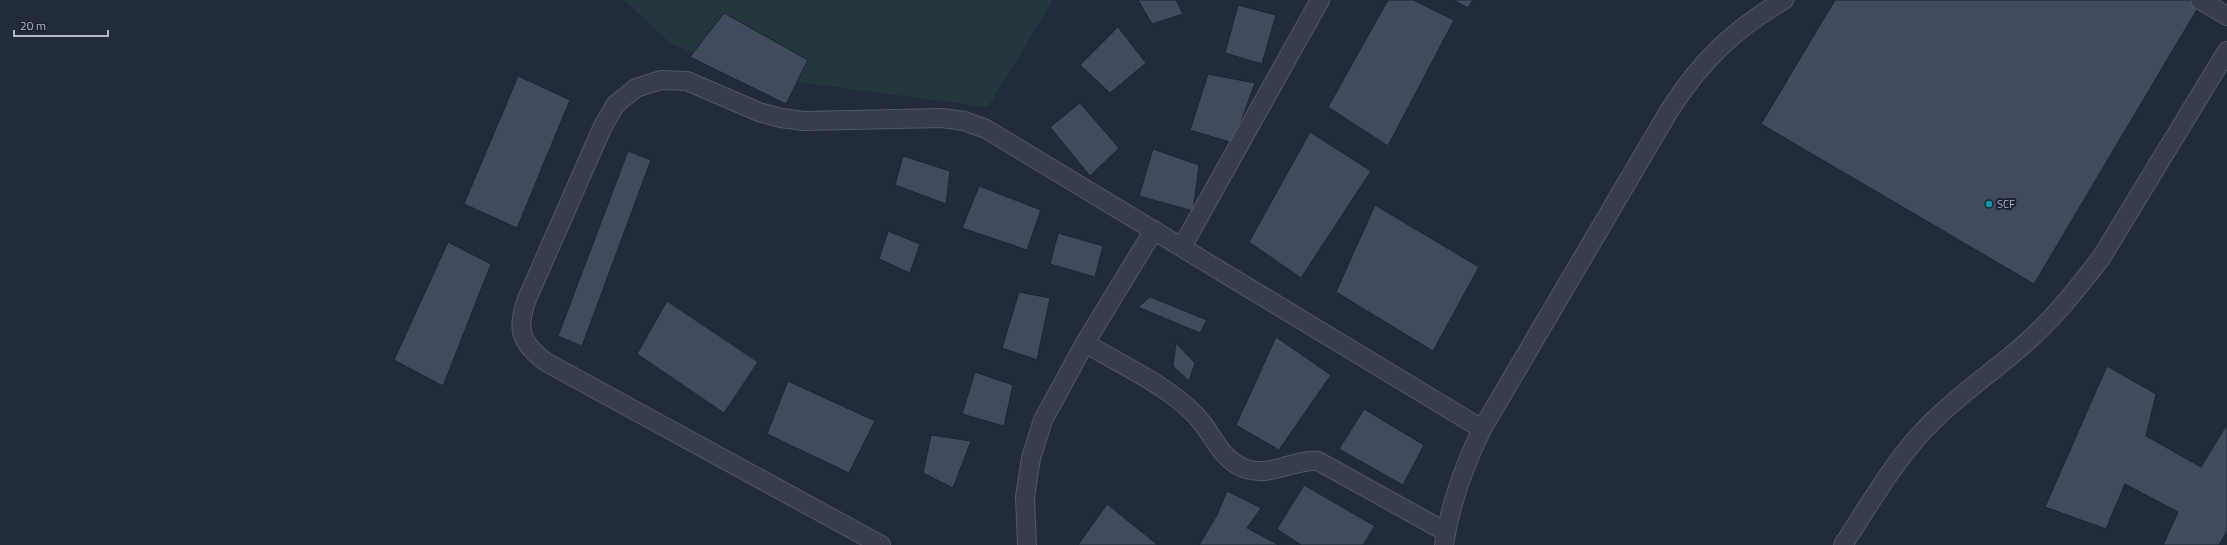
<svg xmlns="http://www.w3.org/2000/svg" width="2227" height="545" viewBox="0 0 2227 545" font-family="'Titillium Web',sans-serif">
  <style>
    .green { fill: #24373d }
    .building { fill: #414a5e; stroke: #1d2433 }
    .lines { fill: none; stroke-linecap: round; stroke-linejoin: round }
    .lane-casing { stroke: #515867; stroke-width: 20 }
    .lane { stroke: #363d4c; stroke-width: 18 }
    .culture-dot { fill: #0f9aa8; stroke: #1c2231; stroke-width: 1.5 }
    .labels { text-anchor: middle; stroke-width: 4; stroke-linejoin: round; paint-order: stroke }
    .poi-label { font-size: 11px; fill: #b2b8c8; stroke: #1c2231; text-anchor: start }
  </style>
  <rect width="100%" height="100%" fill="#222b3c"/>
  <polygon class="green" points="624,0 1053,0 988,107 758,77 671,44"/>
  <g class="building">
    <polygon points="1138,0 1176,0 1183,14 1152,24"/>
    <polygon points="1388,0 1413,0 1454,20 1388,146 1328,107"/>
    <polygon points="1453,0 1473,0 1468,8"/>
    <polygon points="1835,0 2188,0 2199,6 2034,284 1761,124"/>
    <polygon points="1238,5 1276,15 1262,64 1225,53"/>
    <polygon points="724,13 808,60 786,104 690,57"/>
    <polygon points="1118,27 1146,63 1110,93 1080,65"/>
    <polygon points="1208,74 1255,83 1233,143 1190,130"/>
    <polygon points="518,76 570,100 517,228 464,204"/>
    <polygon points="1080,103 1119,148 1090,176 1050,127"/>
    <polygon points="1310,132 1371,171 1301,278 1249,242"/>
    <polygon points="1153,149 1199,165 1193,211 1139,196"/>
    <polygon points="628,151 651,160 582,346 558,336"/>
    <polygon points="903,156 950,171 946,204 895,185"/>
    <polygon points="979,186 1041,210 1027,250 962,228"/>
    <polygon points="1375,205 1479,267 1433,351 1336,292"/>
    <polygon points="888,231 920,244 910,273 879,259"/>
    <polygon points="1058,233 1103,246 1095,277 1050,264"/>
    <polygon points="448,242 491,264 443,386 394,360"/>
    <polygon points="1019,292 1050,298 1037,360 1002,348"/>
    <polygon points="1150,297 1207,320 1200,333 1138,307"/>
    <polygon points="667,301 758,362 724,413 637,354"/>
    <polygon points="1276,337 1331,375 1279,450 1236,425"/>
    <polygon points="1176,343 1195,363 1189,381 1173,366"/>
    <polygon points="2107,366 2156,394 2146,436 2201,467 2227,424 2227,531 2219,545 2163,545 2178,512 2125,484 2106,529 2045,507"/>
    <polygon points="975,372 1013,385 1004,426 962,414"/>
    <polygon points="788,381 875,421 849,473 767,434"/>
    <polygon points="1364,409 1424,445 1403,485 1339,449"/>
    <polygon points="931,435 971,441 953,488 923,473"/>
    <polygon points="1304,485 1375,526 1363,545 1301,545 1277,529"/>
    <polygon points="1227,491 1261,508 1247,528 1279,545 1199,545 1217,515"/>
    <polygon points="1107,504 1158,545 1078,545"/>
  </g>
  <g class="lines">
    <g class="lane-casing">
      <g id="lane">
        <polyline points="2200,0 2227,16"/>
        <polyline points="1182,247 1320,0"/>
        <path d="M1085,343c36,22 93,47 118,81 13,17 20,37 43,45 26,8 47,-10 72,-8l128,71"/>
        <path d="M881,545l-335,-183c-26,-19 -30,-34 -19,-63l76,-173 13,-22 20,-16 25,-8 26,1 72,31 22,6 23,3 138,-3 22,3 22,8 496,300"/>
        <polyline points="1027,545 1025,497 1031,458 1043,420 1085,343 1154,230"/>
        <path d="M1444,545c6,-41 20,-79 38,-116l187,-318c32,-50 64,-81 115,-111"/>
        <path d="M1843,545c27,-41 53,-88 89,-123 27,-27 59,-49 88,-74 31,-26 56,-58 81,-90l126,-207"/>
      </g>
    </g>
    <use href="#lane" class="lane"/>
  </g>
  <circle class="culture-dot" cx="1989" cy="204" r="4"/>
  <g class="labels">
    <g class="poi-label">
      <text x="1997" y="208">SCF</text>
    </g>
  </g>
  <path d="M14 30v6h94v-6" fill="none" stroke="#b2b8c8" stroke-width="2"/>
  <text x="20" y="30" font-size="12" fill="#b2b8c8" stroke="#1c2231" stroke-width="3" paint-order="stroke">20 m</text>
</svg>
